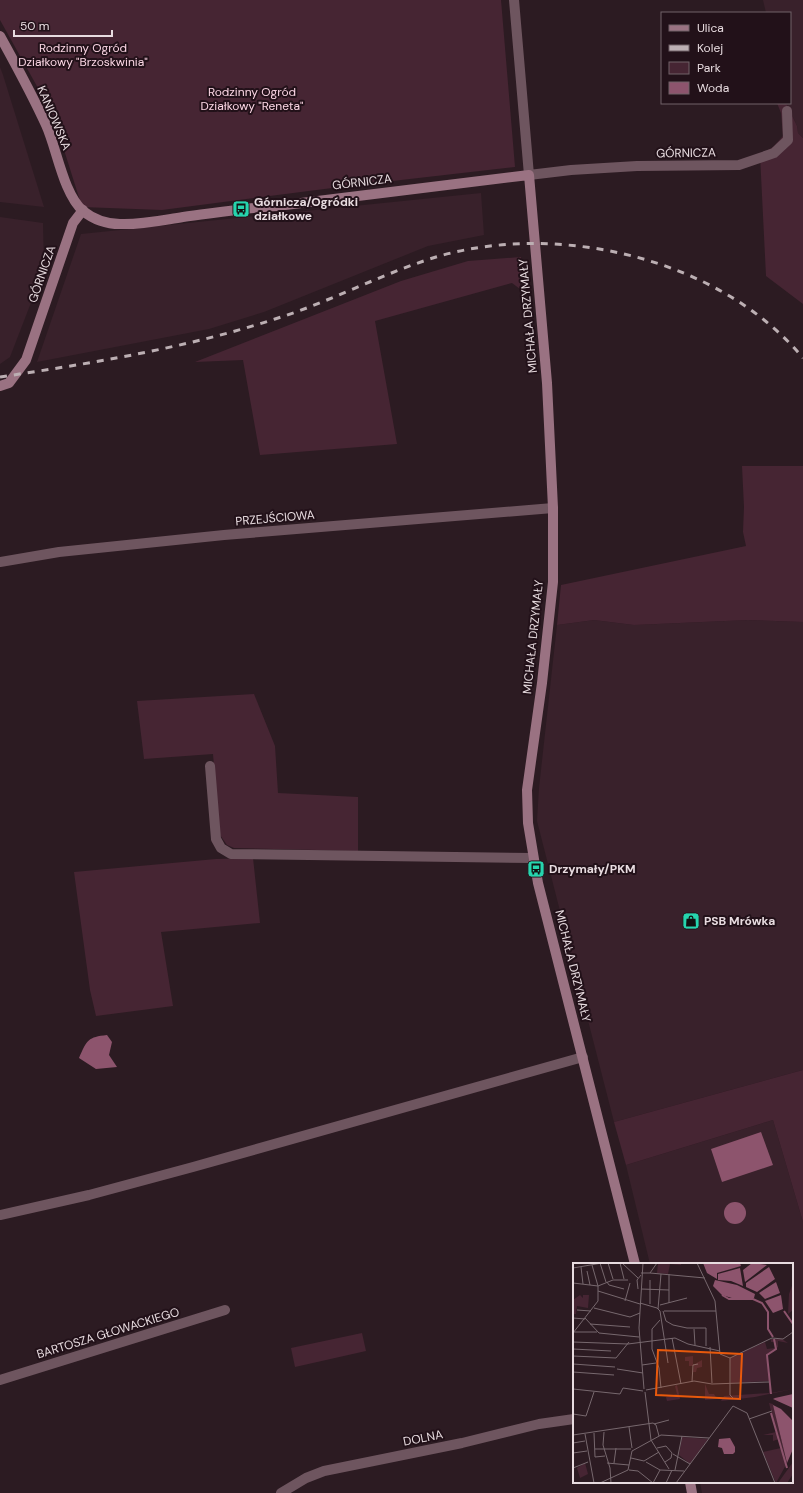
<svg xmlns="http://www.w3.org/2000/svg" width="803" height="1493" viewBox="0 0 803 1493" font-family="'DM Sans',sans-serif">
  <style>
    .built { fill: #39212b }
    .green { fill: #462533 }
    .water { fill: #8d546d }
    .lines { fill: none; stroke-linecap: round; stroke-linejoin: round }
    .street { stroke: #6e555f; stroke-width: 10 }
    .secondary { stroke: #9a7282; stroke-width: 10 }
    .rail { stroke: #bcafb3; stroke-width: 3; stroke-dasharray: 7 7; stroke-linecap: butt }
    .labels { text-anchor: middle; stroke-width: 4; stroke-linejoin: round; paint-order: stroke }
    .park-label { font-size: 12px; fill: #fbd6e4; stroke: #221119 }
    .street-label { font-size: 12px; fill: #e8dce0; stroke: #221119 }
    .poi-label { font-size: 12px; font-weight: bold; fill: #e8dce0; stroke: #221119; text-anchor: start }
    .inset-river { fill: none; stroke: #8d546d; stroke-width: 2 }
    .inset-road { fill: none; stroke: #77686e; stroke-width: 1 }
    .view { fill: #e8590c; fill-opacity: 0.15; stroke: #e8590c; stroke-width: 2 }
    .inset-edge { fill: none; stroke: #e8dce0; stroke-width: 2 }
  </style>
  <rect width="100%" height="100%" fill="#2c1b22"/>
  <g class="built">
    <polygon points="763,0 803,0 803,138 798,133 797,126 786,103 790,103 790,13 766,13"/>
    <polygon points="0,67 3,75 44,207 0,202"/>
    <polygon points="481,193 484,235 428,246 264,312 209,329 37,362 81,234"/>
    <polygon points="0,217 43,223 44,269 10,357 0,364"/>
    <polygon points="594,620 634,625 748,620 803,622 803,1070 614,1122 537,821 539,788 557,625"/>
    <polygon points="773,1120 803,1222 803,1493 702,1493 700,1482 792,1482 792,1264 650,1264 626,1165"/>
  </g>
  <g class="green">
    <polygon points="0,0 501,0 515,167 340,187 162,210 82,207 53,115 0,20"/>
    <polygon points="777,103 786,103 797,126 798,133 803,138 803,304 766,276 760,155 773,147 783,136 781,113"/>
    <polygon points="521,257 520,289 512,283 375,321 397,444 260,455 243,360 195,362 401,281 468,261"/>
    <polygon points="742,466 803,466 803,622 748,620 634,625 594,620 557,625 561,585 746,546 743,532 744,507"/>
    <polygon points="254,694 275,746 278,793 358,797 358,851 234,848 227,845 220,835 213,754 144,759 137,701"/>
    <polygon points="253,858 260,923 161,932 173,1006 96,1016 90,990 74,872 216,859"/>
    <polygon points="803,1070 803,1222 773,1120 626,1165 614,1122"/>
    <polygon points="362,1333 366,1351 295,1367 291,1348"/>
  </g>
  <g class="water">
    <path d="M107,1035l5,7 -3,13 8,12 -21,2 -17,-11c8,-18 9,-21 28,-23z"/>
    <polygon points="761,1132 773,1165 722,1182 711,1149"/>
    <circle cx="735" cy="1213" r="11"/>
  </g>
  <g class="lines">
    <g class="street">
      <polyline points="514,0 529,175 571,170 637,166 739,165 774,153 788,140 787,111"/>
      <polyline points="0,562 59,552 224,535 553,508"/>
      <polyline points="210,766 216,839 221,848 231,854 533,858"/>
      <polyline points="0,1215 89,1195 193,1167 583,1057"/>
      <polyline points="0,1380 225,1310"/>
      <polyline points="281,1493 306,1478 324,1471 462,1443 539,1424 574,1419"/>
    </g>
    <g class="secondary">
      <path d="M0,36c16,29 32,58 46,89 11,24 17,68 37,86 10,8 24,13 37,13 21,1 43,-4 63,-7 32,-4 63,-9 94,-11l252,-31 18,208 6,125v74l-11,101 -15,107 1,33 10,60 97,381"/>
      <polyline points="0,386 9,383 26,360 73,223 83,210"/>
      <polyline points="690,1482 692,1493"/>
    </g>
    <path class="rail" d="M0,377c93,-14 186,-29 275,-58 55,-17 106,-45 161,-62 122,-36 284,1 367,101"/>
  </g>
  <defs>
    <g id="bus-square" transform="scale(0.9)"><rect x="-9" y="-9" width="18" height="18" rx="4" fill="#26d5ae" stroke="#221119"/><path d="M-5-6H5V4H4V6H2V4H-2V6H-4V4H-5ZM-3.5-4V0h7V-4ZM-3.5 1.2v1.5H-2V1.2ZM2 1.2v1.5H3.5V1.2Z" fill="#111"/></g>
    <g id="shop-square" transform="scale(0.9)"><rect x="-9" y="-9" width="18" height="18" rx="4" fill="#26d5ae" stroke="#221119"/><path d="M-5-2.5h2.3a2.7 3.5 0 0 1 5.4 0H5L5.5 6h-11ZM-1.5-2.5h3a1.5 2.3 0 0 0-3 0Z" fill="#111"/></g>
  </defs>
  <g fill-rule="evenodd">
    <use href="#bus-square" x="241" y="209"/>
    <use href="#bus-square" x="536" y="869"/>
    <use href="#shop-square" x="691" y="921"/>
  </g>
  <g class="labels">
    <g class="park-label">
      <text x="83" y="52">Rodzinny Ogród<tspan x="83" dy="14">Działkowy "Brzoskwinia"</tspan></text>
      <text x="252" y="96">Rodzinny Ogród<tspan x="252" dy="14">Działkowy "Reneta"</tspan></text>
    </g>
    <g class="street-label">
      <text transform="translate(54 118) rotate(67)" y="4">KANIOWSKA</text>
      <text transform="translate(686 153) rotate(-1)" y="4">GÓRNICZA</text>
      <text transform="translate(362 182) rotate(-7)" y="4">GÓRNICZA</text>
      <text transform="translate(42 274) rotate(-71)" y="4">GÓRNICZA</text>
      <text transform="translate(528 316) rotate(-95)" y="4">MICHAŁA DRZYMAŁY</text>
      <text transform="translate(275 518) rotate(-5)" y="4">PRZEJŚCIOWA</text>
      <text transform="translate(533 637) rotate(-84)" y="4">MICHAŁA DRZYMAŁY</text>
      <text transform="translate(573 966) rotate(76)" y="4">MICHAŁA DRZYMAŁY</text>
      <text transform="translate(108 1333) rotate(-17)" y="4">BARTOSZA GŁOWACKIEGO</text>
      <text transform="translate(423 1438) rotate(-11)" y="4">DOLNA</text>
    </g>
    <g class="poi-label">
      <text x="254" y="206">Górnicza/Ogródki<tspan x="254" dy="14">działkowe</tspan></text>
      <text x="549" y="873">Drzymały/PKM</text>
      <text x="704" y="925">PSB Mrówka</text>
    </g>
  </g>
  <g transform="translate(573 1263)">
    <rect width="220" height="220" fill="#2c1b22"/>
    <path d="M85,0h23v2l-11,-1 -2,10 -11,-1zM220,20v27l-5,4 1,-20zM7,32l3,3v-3h6l-1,13 -11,-2 -1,8h-3v-14zM198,76h11l6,4 -10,-2v6l-11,7 3,27 -39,2 -1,-25 35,-16 2,7 8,-1 -1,-6h-3zM120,93v9l9,-5v7l-5,1 -1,4h-3l1,-6h-5v-5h-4v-4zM196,120l2,10 22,-4 -38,8 -34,4 3,-5 45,-3zM132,121l4,10h5l3,5 -12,1zM104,122l3,14 -13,2 -1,-4 11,-3 -2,-8zM196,140l4,1 14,59 -11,20 -13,-31 18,-4 -2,-9 -6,2v-6h-10l13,-3zM109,174l26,2 -18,25 -11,-9zM220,199v12l-6,9h-9zM12,200l3,11 -8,4 -3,-10z" fill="#462533"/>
    <path d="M130,0h37l1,3 -24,7v6l-10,-6zM179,0l15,2 -22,17 -2,-12zM196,4l6,12 -18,13 -11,-5v-4zM167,5l3,18 -12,-5 -13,-1v-6zM142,17l22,5 18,9 -1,4 -19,1 -13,-4 -9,-9zM203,19l4,11 -15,6 -6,-6zM208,32l2,14 -10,4 -8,-12zM220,131v14l-20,-9 2,-1zM200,142l8,4 12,12v28l-6,14zM157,175l5,9v5l-2,2h-9l-2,-6 -4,-1 1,-8z" fill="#8d546d"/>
    <path class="inset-river" d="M149,32l7,4h24l9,4 6,9v17l5,8M211,48l9,13M198,131l-4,-39 9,-6 -2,-10M198,150l16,55"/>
    <path class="inset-road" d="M27,0l6,19M35,0l5,16M47,0l4,16M49,0l16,15M70,0l-4,65 5,61M124,0l18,38 5,53 10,4M8,4l2,17M0,5l29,-5M14,8l3,14M68,10h9l7,-10M77,10l55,5M96,11v29M77,17v24M34,19l2,3 15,4M0,20l25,3M25,23l15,-6h15M65,26l-1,-9 4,-5M68,26l28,1M25,28l42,13M52,38l5,-18M67,40l17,5 3,3 8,52M87,42l27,-7M21,45l36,9 10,-4M85,46l3,-35M4,47l14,1M90,48l3,10 7,4 14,3h19v18M91,48h52M0,55l12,1M12,55l14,15 40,4M87,57l-8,9v20l7,19 2,20M17,61l40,3M121,66l1,16M0,69h24M0,70l25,-32v-15l-6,-21M99,75l9,46M0,79l55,2 47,-6 13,6 32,7M137,84l2,36M0,86l38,2M0,93l43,2 13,-16M157,95l42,-20 11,1 10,-7M157,95v37l3,3M0,101l42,3M69,102l14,-2M44,106l26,4M0,109l41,3M119,119l1,-17 5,-1M0,126l47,5 3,-6 20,3M73,127l48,-9 18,3 57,-2M72,129l6,48 18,29M0,151l13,2 8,-24M176,156l23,-8M81,161l15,-4M56,164l3,21M31,169l-1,13 7,23 1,15M21,170l1,24 10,-1M12,171l9,49M0,172l80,-12 3,2 3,11M0,180l12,-2M84,185l9,-2 6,7 -1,5 -6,4M22,186h36M59,188l29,-16 48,3M0,190l14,-2M100,191l17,10M58,195l13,3 15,-9M73,199l14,8 24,1M34,200l22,2M41,200l2,-15M0,205l15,-6M55,207l4,-19M56,207l9,1 15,12 7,-13M102,207l7,-34M27,220l28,-13M93,220l6,-13M103,220l57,-77 14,7 28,70"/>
    <path class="view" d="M85,87l84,4 -2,45 -84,-4z"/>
    <rect width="220" height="220" class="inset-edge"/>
  </g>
  <rect x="661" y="12" width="130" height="92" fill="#221119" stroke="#716269"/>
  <rect x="669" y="25" width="20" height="6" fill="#9a7282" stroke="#716269"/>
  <text x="697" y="32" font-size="12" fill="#e8dce0">Ulica</text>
  <rect x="669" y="45" width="20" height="6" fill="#bcafb3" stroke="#716269"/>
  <text x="697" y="52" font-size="12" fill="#e8dce0">Kolej</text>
  <rect x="669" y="62" width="20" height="12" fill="#462533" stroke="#716269"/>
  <text x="697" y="72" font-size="12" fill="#e8dce0">Park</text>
  <rect x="669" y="82" width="20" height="12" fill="#8d546d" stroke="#716269"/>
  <text x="697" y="92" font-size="12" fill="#e8dce0">Woda</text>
  <path d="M14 30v6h98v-6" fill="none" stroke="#e8dce0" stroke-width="2"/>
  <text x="20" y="30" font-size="12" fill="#e8dce0" stroke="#221119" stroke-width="3" paint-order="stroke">50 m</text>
</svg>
